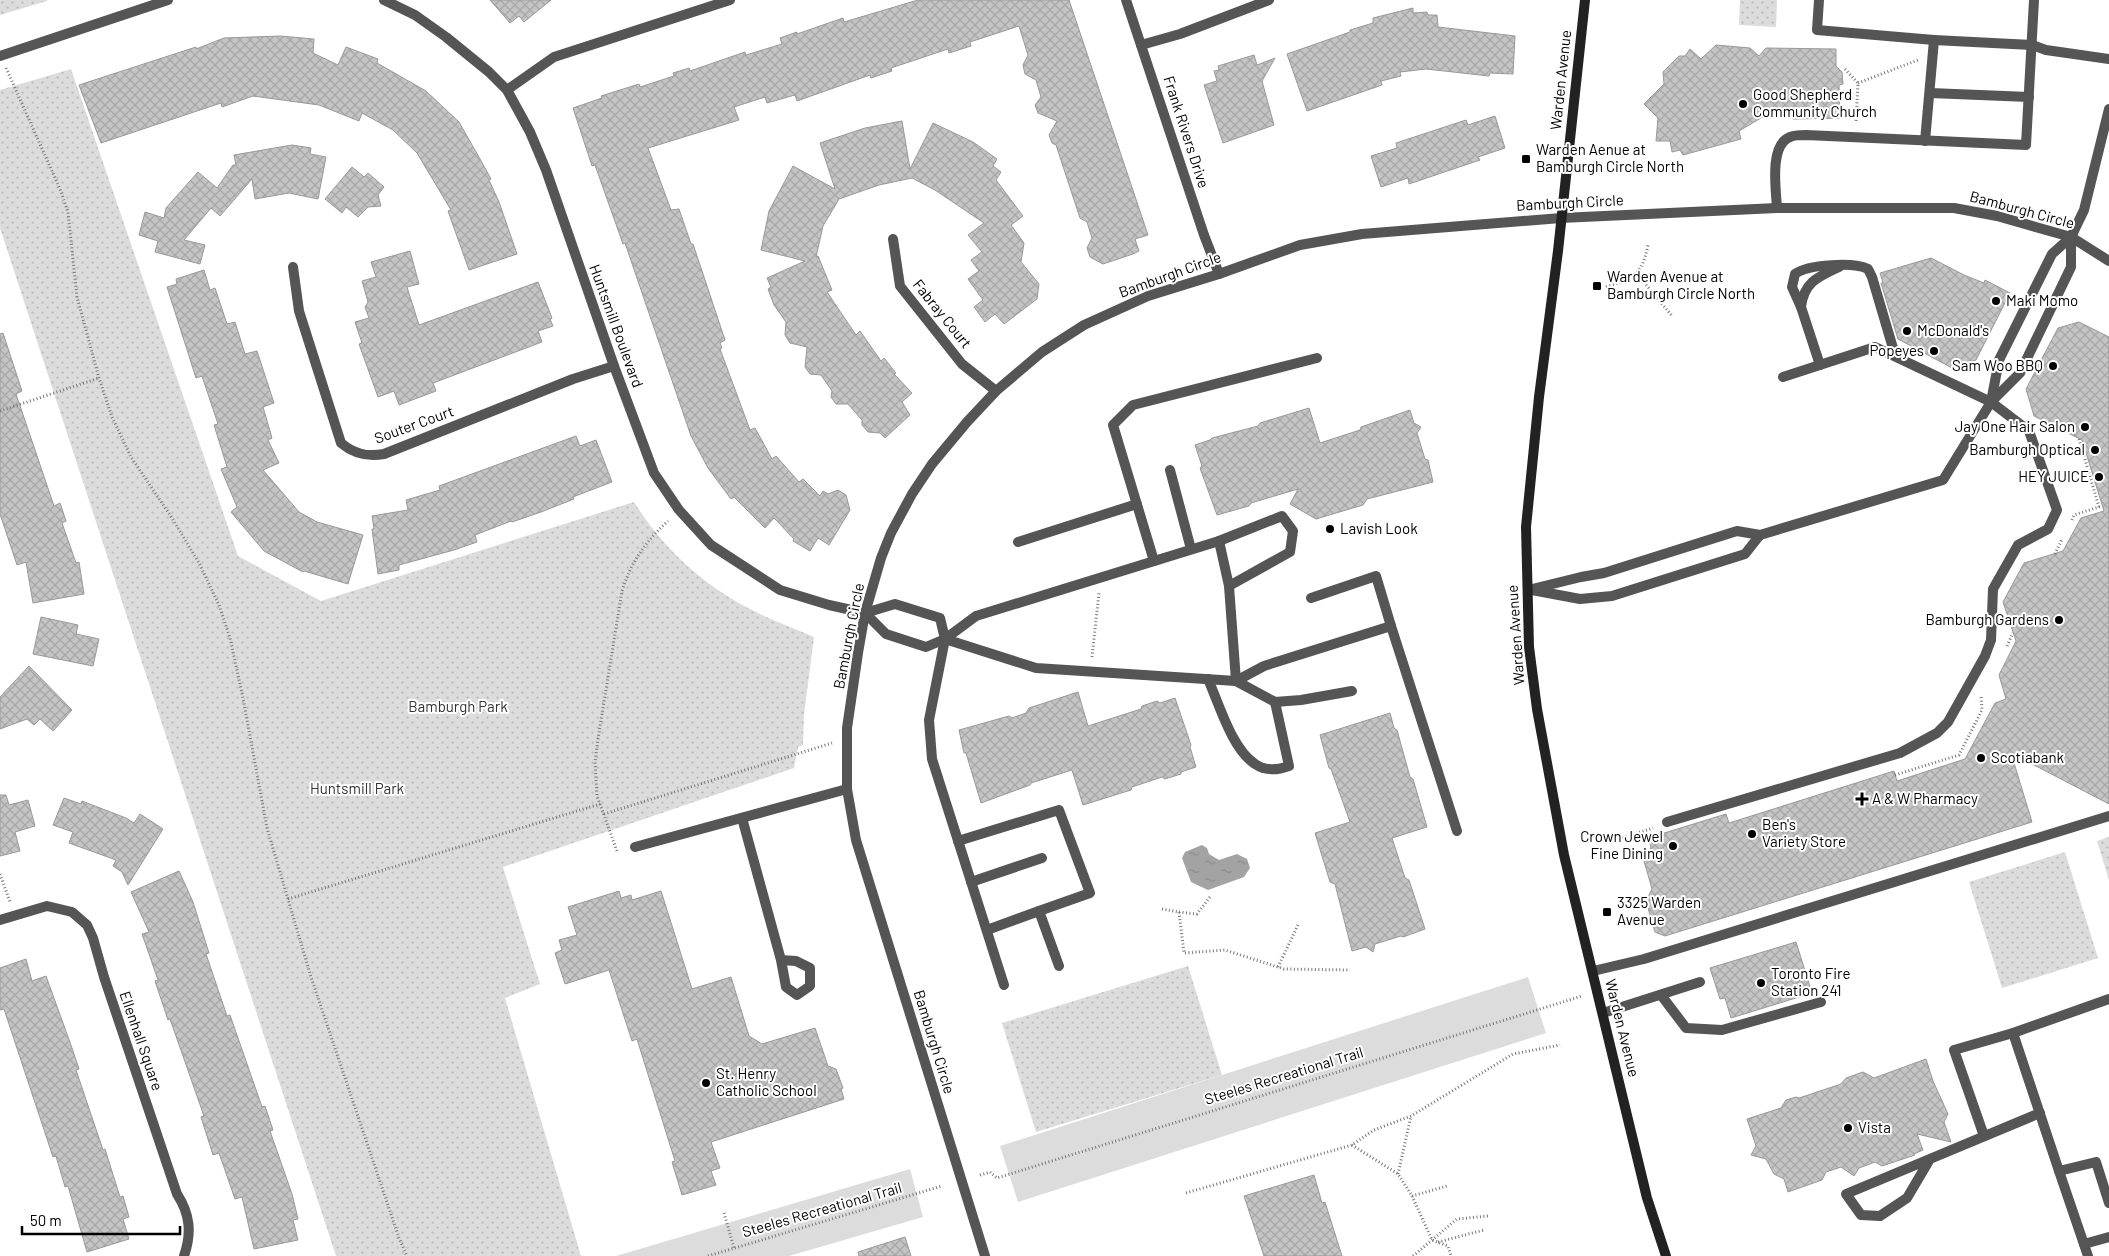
<svg xmlns="http://www.w3.org/2000/svg" width="2109" height="1256" viewBox="0 0 2109 1256" font-family="Barlow,sans-serif">
  <style>
    .green { fill: #dcdcdc }
    .park { fill: url(#park-dots) }
    .water { fill: url(#water-ripples) }
    .building { fill: url(#building-cross-hatch); stroke: #999 }
    .lines { fill: none; stroke-linecap: round; stroke-linejoin: round }
    .path { stroke: #777; stroke-width: 3; stroke-dasharray: 1 2.5; stroke-linecap: butt }
    .service { stroke: #555; stroke-width: 10 }
    .minor { stroke: #555; stroke-width: 10 }
    .tertiary { stroke: #555; stroke-width: 10 }
    .secondary { stroke: #222; stroke-width: 10 }
    .poi-dot { fill: #000; stroke: #fff; stroke-width: 2 }
    .labels { text-anchor: middle; stroke-width: 4; stroke-linejoin: round; paint-order: stroke }
    .street-label { font-size: 15px; fill: #000; stroke: #fff }
    .poi-label { font-size: 15px; fill: #000; stroke: #fff; text-anchor: start }
    .park-label { font-size: 15px; fill: #333; stroke: #fff }
  </style>
  <defs>
    <pattern id="park-dots" width="8" height="8" patternUnits="userSpaceOnUse" patternTransform="scale(1.25)"><rect width="8" height="8" fill="#dcdcdc"/><path d="M2 2h.1M6 6h.1" fill="none" stroke="#bbb" stroke-width="1.8" stroke-linecap="round"/></pattern>
    <pattern id="water-ripples" width="26" height="14" patternUnits="userSpaceOnUse" patternTransform="scale(1.25)"><rect width="26" height="14" fill="#a3a3a3"/><path d="M2 4q2-2 4 0t4 0M15 11q2-2 4 0t4 0" fill="none" stroke="#8b8b8b"/></pattern>
    <pattern id="building-cross-hatch" width="8" height="8" patternUnits="userSpaceOnUse" patternTransform="scale(1.25)"><rect width="8" height="8" fill="#c4c4c4"/><path d="M0 0l8 8M0 8l8-8" fill="none" stroke="#a7a7a7"/></pattern>
  </defs>
  <rect width="100%" height="100%" fill="#fff"/>
  <g class="green">
    <polygon points="1528,977 1546,1033 1018,1202 1000,1146"/>
    <polygon points="910,1169 923,1217 789,1256 616,1256"/>
  </g>
  <g class="park">
    <polygon points="0,0 47,0 47,1 0,15"/>
    <polygon points="1740,0 1777,0 1776,27 1739,25"/>
    <path d="M71,69l167,487 83,45 313,-99c30,48 72,86 124,111 18,9 38,16 56,24l-10,77 -1,31 -5,2 -4,21 -291,99 37,117 -35,14 76,258h-245l-336,-1028v-138z"/>
    <polygon points="2109,837 2109,880 2097,841"/>
    <polygon points="2065,852 2098,958 2002,988 1969,882"/>
    <polygon points="1188,966 1222,1075 1036,1132 1002,1023"/>
  </g>
  <polygon class="water" points="1202,845 1207,848 1209,854 1219,860 1237,854 1247,859 1250,868 1244,877 1208,890 1191,882 1182,858 1185,852"/>
  <g class="building">
    <polygon points="490,0 551,0 524,22 519,16 510,23"/>
    <polygon points="918,0 1069,0 1148,235 1135,239 1139,251 1133,254 1103,264 1090,257 1087,248 1092,238 1087,222 1080,218 1056,145 1052,143 1049,135 1057,121 1038,113 1035,105 1041,97 1036,80 1025,74 1023,65 1028,55 1019,26 970,42 971,46 949,53 948,49 891,68 892,71 871,78 870,75 797,101 795,95 767,103 765,97 734,107 739,120 648,148 671,210 679,209 691,244 693,244 725,340 720,343 722,348 720,349 750,430 755,428 772,459 776,456 799,482 803,479 820,496 823,491 828,494 838,490 846,495 850,510 829,545 818,538 810,551 793,541 794,539 774,518 765,528 734,497 731,499 708,468 691,436 625,243 623,244 595,165 592,166 573,108 602,98 601,96 639,84 640,87 674,76 673,73 689,68 690,71 745,52 746,55 782,44 780,38 797,32 797,34 843,18 844,22"/>
    <polygon points="1413,8 1413,13 1427,12 1428,15 1437,15 1438,27 1515,36 1513,74 1490,73 1489,76 1426,69 1400,72 1401,76 1381,81 1382,85 1307,111 1287,54 1350,32 1350,30 1373,23 1373,18"/>
    <polygon points="280,36 314,39 313,53 338,65 346,47 378,59 377,63 426,91 459,122 480,159 491,179 489,180 499,202 517,254 469,270 448,211 451,210 417,153 393,130 362,113 359,121 319,105 253,96 222,107 221,103 101,143 79,85 196,47 196,49 224,38"/>
    <polygon points="1716,45 1750,48 1759,56 1766,48 1836,49 1836,66 1842,72 1843,84 1839,85 1840,118 1793,119 1788,114 1766,115 1739,131 1741,139 1683,155 1680,150 1672,152 1670,141 1656,141 1658,118 1644,104 1664,84 1663,72 1679,56 1685,56 1690,49 1701,59"/>
    <polygon points="1254,55 1257,65 1275,58 1262,81 1274,125 1223,143 1204,85 1217,81 1214,71 1219,70 1218,66"/>
    <polygon points="1495,116 1505,148 1478,157 1480,160 1409,184 1408,178 1381,187 1371,156 1397,148 1396,143 1466,120 1468,125"/>
    <polygon points="902,121 910,169 933,123 973,142 997,159 993,166 1001,172 996,180 1023,216 1011,225 1024,243 1021,262 1039,284 1037,299 1004,324 995,314 985,322 974,307 983,300 968,279 979,271 971,260 982,252 968,235 984,223 935,190 912,178 879,185 839,199 823,226 816,257 818,256 832,290 827,292 856,335 860,331 881,361 884,358 896,373 894,374 912,393 902,402 910,415 885,438 880,433 868,432 862,425 862,420 848,404 836,404 831,397 832,391 821,375 810,374 805,367 807,347 790,343 785,335 786,322 774,305 768,289 771,287 767,278 805,261 761,250 769,211 793,166 835,189 820,143 865,128"/>
    <polygon points="292,145 311,148 310,154 326,157 318,199 289,193 255,199 252,179 220,216 211,208 184,240 205,245 200,264 155,252 158,241 139,235 145,212 164,218 166,208 198,172 217,188 233,165 236,165 234,155"/>
    <polygon points="352,167 364,177 368,173 384,187 378,195 381,206 368,207 358,217 346,207 342,213 325,199"/>
    <polygon points="410,251 419,284 407,287 419,325 538,282 552,318 550,319 553,326 538,331 542,342 433,383 436,391 399,405 394,391 378,397 359,344 362,343 355,322 369,318 365,307 368,302 362,281 376,277 371,262"/>
    <polygon points="1931,258 1964,275 1984,283 1985,280 2010,293 1976,360 1952,368 1898,339 1881,283 1883,283 1880,273"/>
    <polygon points="204,270 210,290 215,288 227,324 235,322 245,354 257,351 274,403 263,407 272,438 268,440 279,463 263,470 299,512 317,522 363,535 348,584 304,571 303,572 264,551 231,512 237,507 221,469 227,467 214,425 218,424 202,376 196,378 167,287 177,284 176,279"/>
    <polygon points="2079,322 2109,337 2109,804 2011,753 2032,822 1665,936 1655,932 1646,901 1652,889 1644,861 1651,847 1648,838 1726,814 1729,823 1894,771 1897,781 1965,759 1995,703 2006,699 1999,675 2016,641 2003,602 2024,563 2063,551 2081,518 2104,511 2082,440 2034,416 2026,389 2058,328"/>
    <polygon points="3,333 22,391 16,394 54,506 60,503 66,521 62,523 76,563 79,562 84,594 33,603 26,562 17,565 0,514 0,334"/>
    <polygon points="1309,408 1320,443 1360,430 1361,427 1410,410 1414,423 1421,427 1417,433 1425,459 1428,460 1433,482 1367,499 1363,505 1316,519 1290,504 1298,489 1251,503 1249,506 1217,515 1200,468 1202,466 1195,445 1210,440 1212,438 1258,426 1260,423"/>
    <polygon points="576,436 580,446 596,440 612,482 573,497 574,499 541,512 512,522 511,521 475,535 477,542 454,550 399,565 399,570 378,574 372,529 374,529 372,516 408,510 406,500 440,490 439,486"/>
    <polygon points="41,617 78,625 76,634 99,639 93,666 33,654"/>
    <polygon points="29,666 72,710 53,731 40,719 34,725 27,719 0,729 0,697"/>
    <polygon points="1078,692 1088,726 1141,709 1142,706 1157,701 1160,703 1175,698 1191,745 1190,747 1196,767 1181,772 1181,774 1165,779 1162,777 1132,787 1131,790 1083,805 1072,770 1031,783 1030,785 981,803 966,753 964,753 959,730 1009,716 1012,718 1026,713 1029,708"/>
    <polygon points="1390,713 1394,728 1397,730 1410,777 1413,779 1427,827 1392,838 1405,878 1409,880 1425,929 1403,937 1401,936 1375,944 1373,952 1366,947 1352,951 1335,884 1330,882 1315,833 1350,822 1331,769 1329,768 1320,735"/>
    <polygon points="0,795 6,795 9,805 28,800 35,826 15,832 20,851 0,856"/>
    <polygon points="64,798 81,804 82,801 126,818 134,823 140,814 163,829 128,885 122,872 113,866 116,860 69,843 73,832 53,825"/>
    <polygon points="179,871 193,902 209,953 206,954 227,1016 230,1015 262,1107 265,1106 273,1130 270,1131 292,1194 298,1219 293,1220 298,1240 254,1249 242,1197 235,1199 219,1153 213,1155 201,1117 204,1116 170,1019 168,1020 155,981 158,980 142,934 149,932 131,892"/>
    <polygon points="619,891 621,898 631,895 632,900 661,891 692,989 731,977 749,1036 762,1044 815,1028 828,1066 836,1069 843,1088 841,1089 844,1099 711,1142 720,1168 711,1171 716,1185 682,1195 672,1162 675,1161 637,1039 632,1041 609,970 565,984 555,953 562,950 559,940 577,935 568,907"/>
    <polygon points="1796,942 1812,993 1731,1018 1725,998 1720,999 1710,968"/>
    <polygon points="26,959 32,981 46,976 72,1048 79,1069 76,1070 103,1150 105,1149 120,1197 123,1196 129,1217 123,1219 129,1239 87,1252 68,1186 65,1187 56,1156 53,1157 4,1009 0,1010 0,968"/>
    <polygon points="1926,1059 1933,1081 1948,1114 1944,1122 1951,1142 1917,1134 1923,1150 1914,1154 1915,1155 1882,1166 1875,1162 1859,1168 1854,1176 1841,1167 1826,1172 1822,1180 1788,1192 1784,1179 1774,1174 1766,1159 1751,1155 1756,1146 1747,1119 1781,1108 1786,1100 1796,1097 1799,1098 1841,1084 1846,1078 1863,1072 1874,1078"/>
    <polygon points="1314,1175 1322,1203 1325,1202 1342,1256 1264,1256 1244,1196"/>
    <polygon points="905,1237 911,1256 859,1256 858,1252"/>
  </g>
  <g class="lines">
    <g class="path">
      <polyline points="6,68 60,189 68,212 77,297 99,378 112,417 131,457 172,518 199,563 219,605 230,638 243,698 267,828 311,977 399,1238 407,1256"/>
      <polyline points="1845,69 1858,83 1856,122"/>
      <polyline points="1858,83 1918,60"/>
      <polyline points="1637,274 1673,317"/>
      <path d="M1606,287c28,-9 36,-12 42,-42"/>
      <polyline points="0,411 99,378"/>
      <polyline points="2079,439 2099,507"/>
      <polyline points="2072,520 2074,515 2102,506"/>
      <polyline points="2055,554 2062,539"/>
      <polyline points="2007,646 2013,633"/>
      <polyline points="1092,657 1099,593"/>
      <polyline points="1895,775 1959,755 1982,710 1981,695"/>
      <polyline points="604,814 832,743"/>
      <polyline points="1616,840 1653,828"/>
      <path d="M617,851l-20,-55 -2,-34 3,-23 24,-148c9,-29 24,-50 46,-70"/>
      <polyline points="0,874 10,902"/>
      <polyline points="288,899 600,804"/>
      <polyline points="1162,909 1179,912 1184,953 1225,950 1284,969 1350,970"/>
      <polyline points="1179,912 1197,914 1210,897"/>
      <polyline points="1278,967 1298,925"/>
      <polyline points="1352,1145 1398,1174 1412,1196 1432,1240 1448,1246 1451,1256"/>
      <polyline points="1398,1174 1411,1116"/>
      <polyline points="980,1175 990,1172 997,1178 1582,996"/>
      <polyline points="1186,1193 1352,1145 1374,1130 1411,1116 1513,1054 1560,1045"/>
      <polyline points="1412,1196 1447,1186"/>
      <polyline points="724,1213 734,1248"/>
      <polyline points="1438,1242 1484,1230"/>
      <polyline points="708,1256 942,1186"/>
      <polyline points="1413,1256 1457,1219 1488,1216"/>
    </g>
    <g class="service">
      <polyline points="1819,0 1817,30 1934,40"/>
      <polyline points="1930,93 2029,97"/>
      <polyline points="1925,141 1934,40 2032,45 2046,50 2109,59"/>
      <path d="M1777,208c-1,-18 -8,-63 13,-71 4,-2 11,-2 16,-2l220,10 8,-145"/>
      <path d="M1801,307c3,-25 17,-30 38,-40"/>
      <path d="M1820,365l-19,-58 -9,-20 3,-13c13,-10 60,-12 73,-5l4,8 23,78"/>
      <polyline points="1991,402 1999,360 2052,254 2071,237"/>
      <polyline points="1170,470 1191,549"/>
      <polyline points="1219,541 1229,586 1236,681"/>
      <polyline points="1018,542 1137,504"/>
      <polyline points="1154,561 1113,425 1133,405 1317,358"/>
      <polyline points="1528,590 1581,577 1604,573 1737,531 1760,535 1943,480 1991,402 2020,373 2071,267 2071,237"/>
      <polyline points="1532,590 1580,599 1612,596 1745,554 1760,535"/>
      <polyline points="1311,598 1376,576 1391,626"/>
      <polyline points="945,639 1036,668 1236,681 1275,702 1301,700 1352,691"/>
      <path d="M1208,679c11,25 24,70 47,85 10,7 23,6 34,2l-14,-64"/>
      <polyline points="1236,681 1264,666 1391,626 1457,831"/>
      <polyline points="742,818 781,960 786,987 797,995 810,986 810,968 796,961 781,960"/>
      <polyline points="1667,822 1900,753 1937,733 1948,722 1985,656 1991,640 1993,589 2018,545 2048,529 2057,510 2029,431 1991,402 1875,347 1783,377"/>
      <polyline points="958,841 1059,810 1090,893 1039,911"/>
      <polyline points="635,847 847,789"/>
      <polyline points="971,882 1042,858"/>
      <polyline points="987,930 1039,911 1059,966"/>
      <polyline points="1593,971 1644,959 2109,816"/>
      <polyline points="1004,985 932,759 929,720 945,639 940,618 895,604 865,613 886,634 926,647 945,639 976,616 1219,541 1282,516 1293,531 1290,552 1229,586"/>
      <polyline points="1661,995 1686,1028 1722,1030 1821,1002"/>
      <polyline points="1603,1013 1700,982"/>
      <polyline points="2013,1033 2059,1171 2096,1162 2109,1203"/>
      <polyline points="1984,1136 1954,1050 2013,1033 2109,999"/>
      <path d="M1930,1159l-23,39 -27,18 -19,-1 -15,-21c64,-27 129,-54 194,-81"/>
      <polyline points="2059,1171 2088,1256"/>
      <polyline points="2084,1244 2109,1237"/>
    </g>
    <g class="minor">
      <polyline points="1126,0 1204,235 1219,274"/>
      <polyline points="1141,45 1180,34 1269,0"/>
      <polyline points="507,90 554,57 730,0"/>
      <polyline points="893,239 900,286 962,364 996,391"/>
      <path d="M293,267l6,44 42,132c13,11 26,14 43,11l189,-75 41,-13"/>
      <path d="M0,920l47,-14 25,6 15,13 6,13 11,39 73,217c13,20 15,39 7,62"/>
    </g>
    <g class="tertiary">
      <polyline points="384,0 415,15 446,37 489,72 507,90 530,132 546,170 614,366 654,473 679,510 711,545 780,590 829,605 865,613"/>
      <polyline points="0,56 168,0"/>
      <polyline points="2071,237 2084,210 2109,109"/>
      <polyline points="985,1256 856,840 847,789 847,728 858,653 865,613 881,558 891,533 912,494 932,464 967,422 996,391 1042,352 1084,325 1148,296 1219,274 1300,245 1362,234 1561,218 1777,208 1954,208 1997,216 2071,237 2109,261"/>
    </g>
    <polyline class="secondary" points="1585,0 1558,251 1539,397 1526,527 1529,647 1537,709 1564,855 1647,1198 1666,1256"/>
  </g>
  <g class="poi-dot">
    <circle cx="1743" cy="104" r="5"/>
    <rect x="1521" y="154" width="10" height="10" rx="2.5"/>
    <rect x="1592" y="281" width="10" height="10" rx="2.5"/>
    <circle cx="1996" cy="301" r="5"/>
    <circle cx="1907" cy="331" r="5"/>
    <circle cx="1934" cy="351" r="5"/>
    <circle cx="2053" cy="366" r="5"/>
    <circle cx="2085" cy="427" r="5"/>
    <circle cx="2095" cy="450" r="5"/>
    <circle cx="2099" cy="477" r="5"/>
    <circle cx="1330" cy="529" r="5"/>
    <circle cx="2059" cy="620" r="5"/>
    <circle cx="1981" cy="758" r="5"/>
    <path d="M1859.5 791.5h5v5h5v5h-5v5h-5v-5h-5v-5h5z"/>
    <circle cx="1752" cy="834" r="5"/>
    <circle cx="1673" cy="846" r="5"/>
    <rect x="1602" y="907" width="10" height="10" rx="2.5"/>
    <circle cx="1761" cy="983" r="5"/>
    <circle cx="706" cy="1083" r="5"/>
    <circle cx="1848" cy="1128" r="5"/>
  </g>
  <g class="labels">
    <g class="street-label">
      <text transform="translate(1561 80) rotate(-84)" y="5">Warden Avenue</text>
      <text transform="translate(1186 132) rotate(72)" y="5">Frank Rivers Drive</text>
      <text transform="translate(1570 203) rotate(-3)" y="5">Bamburgh Circle</text>
      <text transform="translate(2022 210) rotate(15)" y="5">Bamburgh Circle</text>
      <text transform="translate(1170 275) rotate(-20)" y="5">Bamburgh Circle</text>
      <text transform="translate(942 314) rotate(51)" y="5">Fabray Court</text>
      <text transform="translate(616 326) rotate(70)" y="5">Huntsmill Boulevard</text>
      <text transform="translate(414 425) rotate(-20)" y="5">Souter Court</text>
      <text transform="translate(1516 635) rotate(-94)" y="5">Warden Avenue</text>
      <text transform="translate(849 636) rotate(-79)" y="5">Bamburgh Circle</text>
      <text transform="translate(1622 1028) rotate(76)" y="5">Warden Avenue</text>
      <text transform="translate(141 1041) rotate(71)" y="5">Ellenhall Square</text>
      <text transform="translate(934 1042) rotate(73)" y="5">Bamburgh Circle</text>
      <text transform="translate(1284 1076) rotate(-17)" y="5">Steeles Recreational Trail</text>
      <text transform="translate(822 1210) rotate(-16)" y="5">Steeles Recreational Trail</text>
    </g>
    <g class="poi-label">
      <text x="1753" y="100">Good Shepherd<tspan x="1753" dy="17">Community Church</tspan></text>
      <text x="1536" y="155">Warden Aenue at<tspan x="1536" dy="17">Bamburgh Circle North</tspan></text>
      <text x="1607" y="282">Warden Avenue at<tspan x="1607" dy="17">Bamburgh Circle North</tspan></text>
      <text x="2006" y="306">Maki Momo</text>
      <text x="1917" y="336">McDonald's</text>
      <text x="1924" y="356" text-anchor="end">Popeyes</text>
      <text x="2043" y="371" text-anchor="end">Sam Woo BBQ</text>
      <text x="2075" y="432" text-anchor="end">Jay One Hair Salon</text>
      <text x="2085" y="455" text-anchor="end">Bamburgh Optical</text>
      <text x="2089" y="482" text-anchor="end">HEY JUICE</text>
      <text x="1340" y="534">Lavish Look</text>
      <text x="2049" y="625" text-anchor="end">Bamburgh Gardens</text>
      <text x="1991" y="763">Scotiabank</text>
      <text x="1872" y="804">A &amp; W Pharmacy</text>
      <text x="1762" y="830">Ben's<tspan x="1762" dy="17">Variety Store</tspan></text>
      <text x="1663" y="842" text-anchor="end">Crown Jewel<tspan x="1663" dy="17">Fine Dining</tspan></text>
      <text x="1617" y="908">3325 Warden<tspan x="1617" dy="17">Avenue</tspan></text>
      <text x="1771" y="979">Toronto Fire<tspan x="1771" dy="17">Station 241</tspan></text>
      <text x="716" y="1079">St. Henry<tspan x="716" dy="17">Catholic School</tspan></text>
      <text x="1858" y="1133">Vista</text>
    </g>
    <g class="park-label">
      <text x="458" y="712">Bamburgh Park</text>
      <text x="357" y="794">Huntsmill Park</text>
    </g>
  </g>
  <path d="M22 1226v8h158v-8" fill="none" stroke="#000000" stroke-width="2.5"/>
  <text x="30" y="1226" font-size="15" fill="#000000" stroke="#ffffff" stroke-width="4" paint-order="stroke">50 m</text>
</svg>
